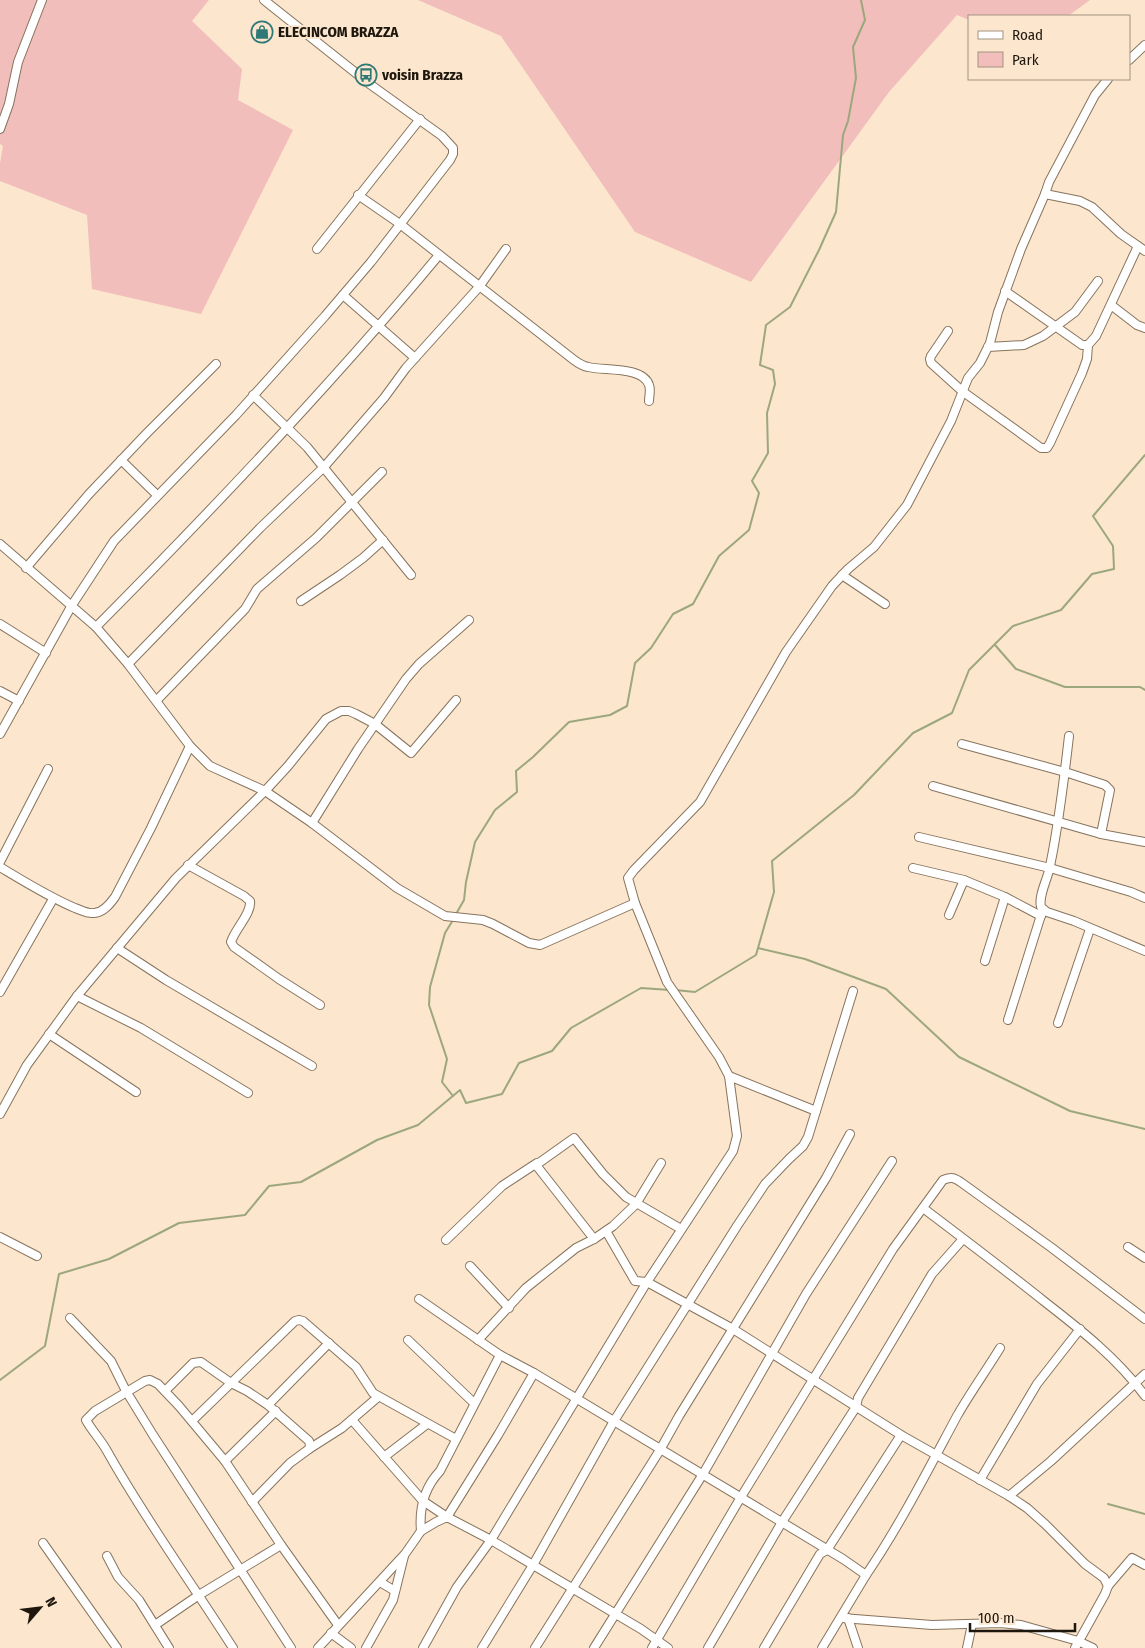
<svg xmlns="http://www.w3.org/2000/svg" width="1145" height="1648" viewBox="0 0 1145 1648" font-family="'Fira Sans Condensed',sans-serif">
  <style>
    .green { fill: #f1bebc }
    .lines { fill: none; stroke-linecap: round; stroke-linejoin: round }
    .stream { stroke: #9ca77d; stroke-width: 2 }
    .minor-casing { stroke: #87745e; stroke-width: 10 }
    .minor { stroke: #fff; stroke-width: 8 }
    .labels { text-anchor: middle; stroke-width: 4; stroke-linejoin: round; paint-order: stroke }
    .poi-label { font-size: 15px; font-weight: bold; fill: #1e170e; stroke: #fce6ce; text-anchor: start }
  </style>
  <rect width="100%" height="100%" fill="#fce6ce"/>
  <g class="green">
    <polygon points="0,0 209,0 192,21 242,69 238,100 293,130 201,314 92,289 87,215 0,181 0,163 3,146 0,144"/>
    <polygon points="418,0 1090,0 1068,16 969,16 969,20 957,15 889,92 751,282 635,232 501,36"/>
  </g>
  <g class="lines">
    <g class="stream">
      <polyline points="995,645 1016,669 1065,687 1140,687 1145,690"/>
      <polyline points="456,914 464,900 466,882 475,842 495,810 517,792 516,771 533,757 569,722 610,715 627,706 635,663 651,648 673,614 693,604 719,556 749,530 759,493 752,481 768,453 767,413 775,384 773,370 760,365 766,325 790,307 819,250 836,212 843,135 848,121 856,78 853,47 865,20 861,0"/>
      <polyline points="453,920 445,933 430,987 429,1005 447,1059 442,1082 453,1096"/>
      <polyline points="758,948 805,959 886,989 959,1057 1070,1111 1145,1129"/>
      <polyline points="675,990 695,992 756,955 774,892 772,861 854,795 913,733 952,713 969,670 1013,626 1061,610 1092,574 1114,569 1113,546 1093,516 1145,455"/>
      <polyline points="0,1380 45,1346 59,1274 109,1259 179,1223 245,1215 269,1186 301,1182 377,1140 418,1125 460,1090 466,1103 502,1094 519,1063 552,1051 571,1028 641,988 670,990"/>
      <polyline points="1108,1504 1145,1514"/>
    </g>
    <g class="minor-casing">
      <g id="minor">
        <polyline points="1129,60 1145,45"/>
        <polyline points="0,129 9,104 18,62 42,0"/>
        <polyline points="1045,194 1080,201 1092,207 1121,234 1145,251"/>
        <path d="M358,195l42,29 174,136c4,3 9,6 14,7 16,4 55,-1 61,18 2,5 0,11 0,16"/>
        <polyline points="317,249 420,119"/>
        <polyline points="1005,291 1082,345 1088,345 1096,336 1138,246"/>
        <polyline points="343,295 415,358"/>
        <polyline points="1111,305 1137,325 1145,328"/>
        <polyline points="948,331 931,356 930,359 931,363 962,391 1041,448 1047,448 1050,443 1082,373 1087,359 1088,345"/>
        <polyline points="988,347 1024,345 1043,336 1075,312 1098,281"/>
        <polyline points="253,395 307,447 411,575"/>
        <polyline points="121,460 157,495"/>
        <polyline points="0,544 96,627 128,664 190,746 210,766 265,791 312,823 397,888 445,916 483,920 493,924 529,943 540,945 635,903"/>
        <polyline points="26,568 89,494 147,433 216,364"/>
        <polyline points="842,575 885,604"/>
        <polyline points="301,601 340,575 363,558 383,540"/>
        <polyline points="0,624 46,653"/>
        <path d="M96,627c119,-120 235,-242 343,-372"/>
        <polyline points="128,664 260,528 324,467 384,398 406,368 479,287 506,249"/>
        <polyline points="0,691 19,701"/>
        <polyline points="157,700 245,609 257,589 316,538 382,472"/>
        <polyline points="0,734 72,605 114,541 236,415 325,316 371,262 450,160 453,154 453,148 442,136 371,85 264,0"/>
        <path d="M1069,736c-5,44 -10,87 -19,130 -2,13 -12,29 -9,41l6,5 27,9 71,30"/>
        <polyline points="962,744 1065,772 1105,785 1110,790 1101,834"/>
        <polyline points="933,786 1101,834 1145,842"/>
        <polyline points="312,823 358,749 406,679 419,664 469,620"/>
        <polyline points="919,837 1050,868 1131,892 1145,898"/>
        <polyline points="0,862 48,769"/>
        <path d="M188,865l56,31 6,5c2,12 -15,28 -19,41l3,5 45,32 41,26"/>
        <path d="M0,867c25,15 49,30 75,41 6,2 12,6 19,5 9,0 16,-9 21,-16l36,-69 39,-82"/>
        <polyline points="913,868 964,880 1005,897 1041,916"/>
        <polyline points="949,915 964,880"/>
        <polyline points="117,948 166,980 312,1066"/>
        <polyline points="985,961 1005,897"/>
        <polyline points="0,992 53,899"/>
        <polyline points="77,996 141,1028 248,1093"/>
        <polyline points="1008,1020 1042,912"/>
        <polyline points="1058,1023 1090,929"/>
        <polyline points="49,1034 136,1092"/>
        <polyline points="729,1076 816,1111"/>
        <polyline points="0,1114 27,1065 77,996 176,878 265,791 288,766 326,719 341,711 349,711 356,714 375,724 411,753 456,700"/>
        <path d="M923,1208c41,31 82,62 122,94 36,28 73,57 100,94"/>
        <polyline points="606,1231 635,1281 647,1282 733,1329 901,1435 1009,1496 1027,1508 1045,1524 1085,1564 1104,1578 1108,1586 1105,1594 1075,1648"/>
        <polyline points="0,1237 37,1256"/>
        <polyline points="594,1239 536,1165 574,1138 603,1174 626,1197 681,1229"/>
        <polyline points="446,1240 502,1186 537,1163"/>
        <polyline points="1128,1247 1145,1258"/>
        <polyline points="470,1266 509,1308"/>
        <polyline points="419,1299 500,1355"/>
        <polyline points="70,1318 111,1361 126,1391 153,1435 291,1648"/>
        <polyline points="408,1340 474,1403"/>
        <polyline points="478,1340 526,1288 576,1248 594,1239 613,1226 636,1204 661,1163"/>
        <polyline points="165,1391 193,1363 201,1362 231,1383 247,1391 268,1405 309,1441 310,1445 309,1449 290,1463 252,1502"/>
        <polyline points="268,1405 329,1343"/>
        <polyline points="352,1420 423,1501 447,1517 498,1435 534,1373"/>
        <polyline points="192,1421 295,1321 299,1320 303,1321 356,1367 373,1393 456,1439"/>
        <polyline points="309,1449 342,1428 378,1397"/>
        <polyline points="384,1457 427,1424"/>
        <polyline points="225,1461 276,1411"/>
        <polyline points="980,1480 1037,1384 1080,1329"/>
        <polyline points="1009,1496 1051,1461 1145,1374"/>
        <path d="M421,1531c-2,-22 3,-43 19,-60l60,-116 34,18 309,186 23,16 -44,73"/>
        <polyline points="43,1543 117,1648"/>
        <polyline points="107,1556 118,1577 139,1600 169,1648"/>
        <path d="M866,1575c34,-50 62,-105 91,-159 13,-23 29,-45 43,-68"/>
        <polyline points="380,1582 395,1591"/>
        <polyline points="1108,1586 1132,1558 1145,1565"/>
        <polyline points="842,1618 932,1625 1000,1623 1021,1625 1078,1641 1093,1648"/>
        <polyline points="848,1618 858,1648"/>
        <polyline points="155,1625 199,1595 281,1545"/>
        <polyline points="331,1633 351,1648"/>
        <path d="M233,1648c-42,-66 -88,-129 -126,-197 -6,-11 -15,-20 -21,-31l9,-9 50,-30 5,-1 8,4 21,22 46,55 56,84 57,80"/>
        <polyline points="318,1648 405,1554 421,1531 436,1522 447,1517 491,1540 641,1629 668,1648"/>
        <polyline points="366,1648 393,1600 404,1556"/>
        <polyline points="423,1648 457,1587 491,1540 647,1282 733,1151 737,1136 729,1076 719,1057 667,982 635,903 628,878 634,870 700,802 786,652 832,586 848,569 874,547 907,505 951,421 968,378 980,363 990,343 998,312 1021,249 1045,194 1049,182 1095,95 1108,79"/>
        <polyline points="482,1648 533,1565 614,1421 737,1226 765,1184 789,1159 803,1146 808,1137 853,991"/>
        <polyline points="535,1648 660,1450 679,1416 826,1178 850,1134"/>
        <polyline points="594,1648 703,1474 806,1294 892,1161"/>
        <path d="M652,1648l89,-151 152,-248 50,-69c8,-4 12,-2 19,3l90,65 93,71"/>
        <polyline points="708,1648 782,1522 856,1407 858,1398 932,1274 963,1239"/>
        <polyline points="764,1648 820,1554 827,1550 901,1435"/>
        <polyline points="967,1648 972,1624"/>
      </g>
    </g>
    <use href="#minor" class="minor"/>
  </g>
  <defs>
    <g id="shop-ring" transform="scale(1.125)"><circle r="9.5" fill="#fce6ce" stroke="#2f7977" stroke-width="1.5"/><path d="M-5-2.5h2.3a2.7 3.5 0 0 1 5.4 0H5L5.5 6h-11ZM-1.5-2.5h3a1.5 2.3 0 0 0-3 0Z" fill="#2f7977"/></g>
    <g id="bus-ring" transform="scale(1.125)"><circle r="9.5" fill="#fce6ce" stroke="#2f7977" stroke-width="1.5"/><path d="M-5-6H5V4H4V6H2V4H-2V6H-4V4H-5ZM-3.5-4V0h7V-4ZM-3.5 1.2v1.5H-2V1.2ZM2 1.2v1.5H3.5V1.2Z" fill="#2f7977"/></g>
  </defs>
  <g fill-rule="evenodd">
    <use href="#shop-ring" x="262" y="32"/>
    <use href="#bus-ring" x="366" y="75"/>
  </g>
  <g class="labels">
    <g class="poi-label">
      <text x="278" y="37">ELECINCOM BRAZZA</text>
      <text x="382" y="80">voisin Brazza</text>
    </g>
  </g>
  <rect x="968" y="15" width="162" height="65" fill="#fce6ce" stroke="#a39381"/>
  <rect x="978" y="31" width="25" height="8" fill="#ffffff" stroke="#a39381"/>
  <text x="1012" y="40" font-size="15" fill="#1e170e">Road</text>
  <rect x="978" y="52" width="25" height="15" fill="#f1bebc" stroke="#a39381"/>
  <text x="1012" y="65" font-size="15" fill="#1e170e">Park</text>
  <g transform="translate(40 1608) rotate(62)" stroke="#fce6ce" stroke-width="4" paint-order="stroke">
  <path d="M0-4L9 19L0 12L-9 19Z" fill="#1e170e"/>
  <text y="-8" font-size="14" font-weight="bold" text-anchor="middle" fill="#1e170e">N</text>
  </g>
  <path d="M970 1623v8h105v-8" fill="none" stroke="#1e170e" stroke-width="2.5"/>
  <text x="978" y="1623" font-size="15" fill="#1e170e" stroke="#fce6ce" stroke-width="4" paint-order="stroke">100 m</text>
</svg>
